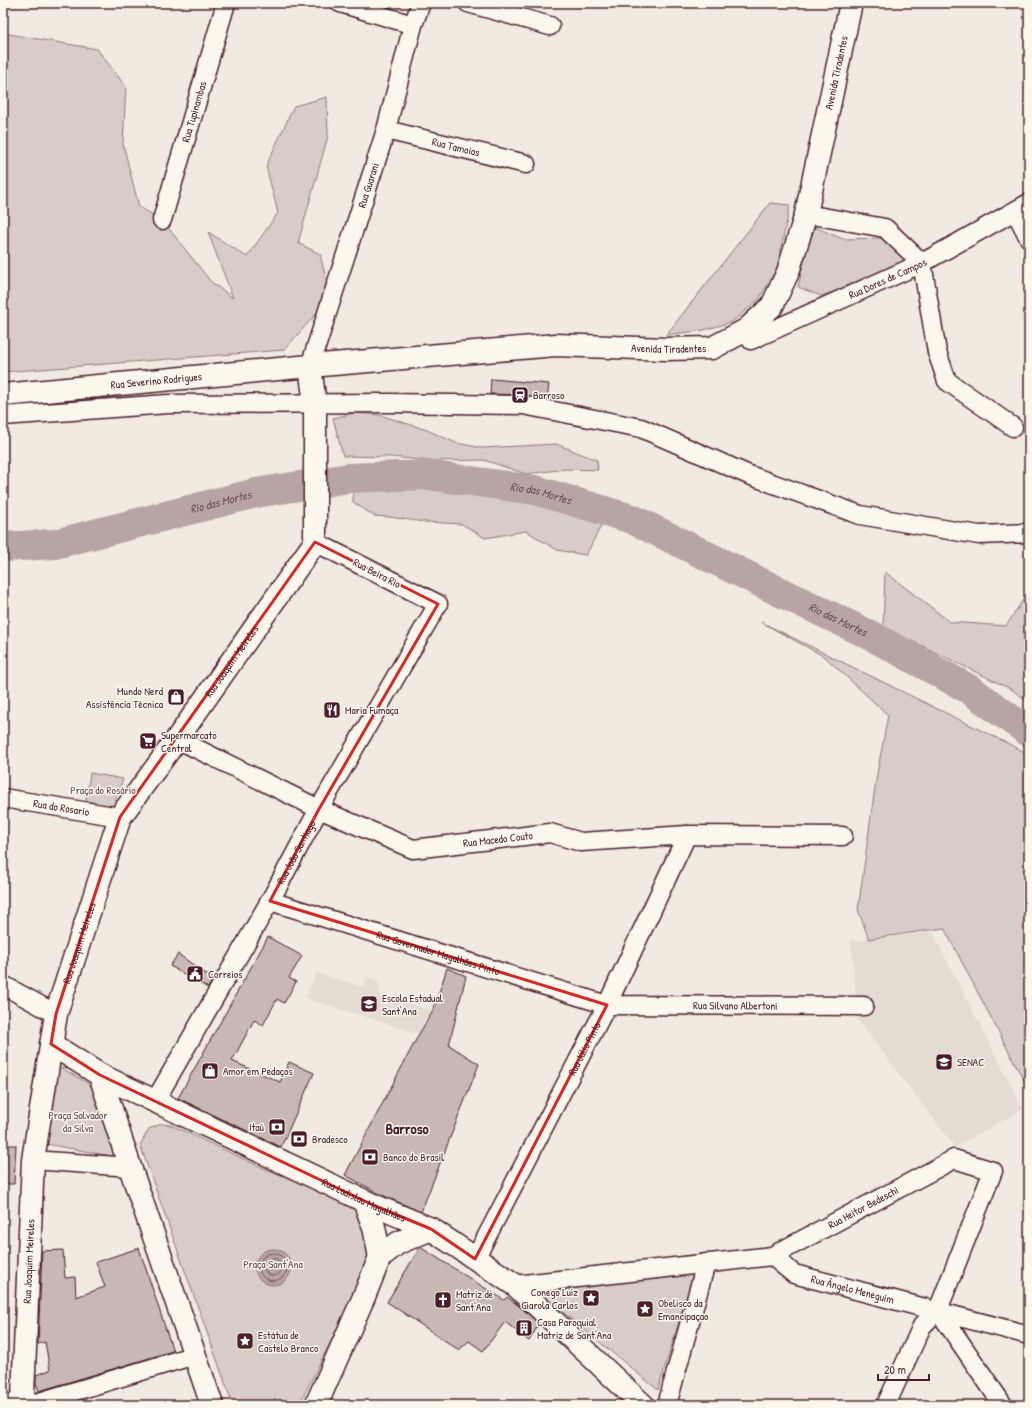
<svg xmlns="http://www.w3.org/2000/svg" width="1032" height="1408" viewBox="0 0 1032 1408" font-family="'Patrick Hand',sans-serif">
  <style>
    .built { fill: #e4dbd2 }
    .green { fill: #d8ccc6; stroke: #917678 }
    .water { fill: #b8a4a2; stroke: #8c6f72 }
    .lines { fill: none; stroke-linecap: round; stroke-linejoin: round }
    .shore { stroke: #76545b; stroke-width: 1 }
    .river { stroke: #b8a4a2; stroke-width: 30 }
    .building { fill: #c8b8b3; stroke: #4a1f2b }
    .street-casing { stroke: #4a1f2b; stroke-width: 21 }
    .secondary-casing { stroke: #4a1f2b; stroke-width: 25 }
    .street { stroke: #fbf7ec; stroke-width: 18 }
    .secondary { stroke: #fbf7ec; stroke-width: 22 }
    .marked { fill: none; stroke: #d62828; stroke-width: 3; stroke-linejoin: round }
    .labels { text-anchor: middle; stroke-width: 3; stroke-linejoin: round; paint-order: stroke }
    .street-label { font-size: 11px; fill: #4a1f2b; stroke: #fbf7ec }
    .poi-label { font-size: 11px; fill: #4a1f2b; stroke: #fbf7ec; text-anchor: start }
    .park-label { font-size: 11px; fill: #6e4a52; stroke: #fbf7ec }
    .water-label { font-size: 12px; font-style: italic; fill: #704e55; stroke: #fbf7ec }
    .district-label { font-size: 15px; font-weight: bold; fill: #4a1f2b; stroke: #fbf7ec }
  </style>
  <rect width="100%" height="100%" fill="#f0eae0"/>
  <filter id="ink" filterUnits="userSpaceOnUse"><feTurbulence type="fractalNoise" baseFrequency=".025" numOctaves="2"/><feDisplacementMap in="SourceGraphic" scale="8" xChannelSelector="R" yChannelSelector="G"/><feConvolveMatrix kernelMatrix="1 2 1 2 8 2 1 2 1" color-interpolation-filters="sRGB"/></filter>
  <g filter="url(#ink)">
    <g class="built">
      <polygon points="932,932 1023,1109 955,1147 854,1015 856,994 851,941"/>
      <polygon points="316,973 363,987 367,977 378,981 380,995 433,1011 419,1034 306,998"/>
    </g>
    <g class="green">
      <polygon points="3,33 97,49 126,87 123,144 139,207 162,220 211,282 233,298 208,232 247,257 278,213 266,166 294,106 327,97 328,136 298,243 320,254 329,292 316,314 284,350 3,372"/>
      <polygon points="770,203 790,205 777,268 759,299 732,322 704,330 666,335"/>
      <polygon points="812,226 843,239 886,238 897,245 905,262 886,274 821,296 798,287"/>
      <polygon points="354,413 380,415 427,430 456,443 483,448 556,444 597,460 598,470 566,469 526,474 484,460 432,461 391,457 343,456 333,418"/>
      <polygon points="429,485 561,506 604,520 586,555 557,550 526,531 485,538 462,524 425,522 389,517 374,516 353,502 353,486"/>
      <polygon points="885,572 950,622 1006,626 1023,600 1029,605 1029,702 1011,689 883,627"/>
      <polygon points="761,622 1029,754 1029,1090 944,928 869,939 858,910 876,780 888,715 825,657"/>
      <polygon points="90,773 123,779 112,809 86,800"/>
      <polygon points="58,1066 94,1087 117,1157 46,1144"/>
      <polygon points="161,1124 171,1125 263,1168 336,1197 356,1209 371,1251 359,1285 299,1405 233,1405 140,1145 149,1129"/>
      <polygon points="695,1269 658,1390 536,1290"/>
    </g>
    <circle class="water" cx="273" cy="1267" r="18"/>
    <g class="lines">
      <g class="shore">
        <circle cx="273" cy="1267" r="14"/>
        <circle cx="273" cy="1267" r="9"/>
      </g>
      <path class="river" id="s1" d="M3,547l52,-3 201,-51 93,-15 78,-3 108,15 97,29 146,72 92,44 99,54 60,43"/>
    </g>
    <g class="building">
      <polygon points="491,379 549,384 547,399 523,395 490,394"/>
      <polygon points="268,937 302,956 289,978 296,982 284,1003 277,999 263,1025 254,1020 232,1061 280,1082 289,1062 314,1073 281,1147 178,1098"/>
      <polygon points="178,954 213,979 208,988 170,966"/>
      <polygon points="447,968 466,976 449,1045 479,1064 421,1212 382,1195 345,1175 419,1034 433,1011"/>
      <polygon points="3,1145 16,1145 14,1184 3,1184"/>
      <polygon points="420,1247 504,1300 507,1297 523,1309 539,1324 529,1341 505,1322 483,1351 469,1341 459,1350 387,1302"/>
      <polygon points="139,1248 173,1351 39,1391 36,1383 36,1375 50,1370 45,1342 38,1344 42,1251 63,1250 65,1278 75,1277 76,1297 105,1287 96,1262"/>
    </g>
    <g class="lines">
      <g class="street-casing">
        <g id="street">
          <polyline points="340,3 413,25"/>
          <polyline points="468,3 550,26"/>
          <path id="s2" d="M386,130l140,34"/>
          <polyline points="1015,211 1029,238"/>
          <polyline points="806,214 885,228 922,263"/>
          <path id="s3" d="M162,220l64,-217"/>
          <polyline points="922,263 937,352 947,381 1013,427"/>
          <path id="s4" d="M746,330l5,10 171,-77 107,-60"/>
          <path id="s5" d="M310,366l76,-236 27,-105 8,-22"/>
          <polyline points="3,416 168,404 389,403 523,405 641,428 749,475 860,515 979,535 1029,533"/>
          <path id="s6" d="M177,739l142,70 94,40 137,-16 31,9 106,-7 156,1"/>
          <path id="s7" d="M3,798l117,19"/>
          <path id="s8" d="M270,901l337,104 257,1"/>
          <polyline points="3,985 56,1014"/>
          <path id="s9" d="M155,1101l115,-200 49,-92 119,-205 -123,-62"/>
          <polyline points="33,1160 130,1167"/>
          <path id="s10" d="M772,1256l22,18 235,61"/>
          <path id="s11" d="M475,1259l132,-254 80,-170"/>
          <path id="s12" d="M515,1285l257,-29 182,-97 39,12 -55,139 -16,16 -36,79"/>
          <polyline points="938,1310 1003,1405"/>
          <polyline points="29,1405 195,1355"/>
          <polyline points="667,1405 706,1263"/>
        </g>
      </g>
      <g class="secondary-casing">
        <g id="secondary">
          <path id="s13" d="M3,395l307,-29 246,-21 110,4 46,-1 34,-18 26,-24 16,-34 18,-58 45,-211"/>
          <path id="s14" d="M51,1044l49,31 273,130 58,24 84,56 128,120"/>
          <polyline points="100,1075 130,1167 212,1405"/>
          <polyline points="364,1201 374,1227 380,1257"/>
          <path id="s15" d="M16,1405l7,-10 10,-235 23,-146 64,-197 57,-78 138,-197v-138l-5,-38"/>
          <polyline points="316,1405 363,1299 380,1257 398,1243 431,1229"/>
        </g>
      </g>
      <use href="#street" class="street"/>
      <use href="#secondary" class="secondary"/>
    </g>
  </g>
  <path class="marked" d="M315,542l123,62 -119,205 -49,92 337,104 -132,254 -44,-30 -58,-24 -273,-130 -49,-31 5,-30 64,-197z"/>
  <defs>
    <g id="station-square" transform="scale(0.9)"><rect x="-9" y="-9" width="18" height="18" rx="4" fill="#4a1f2b" stroke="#fbf7ec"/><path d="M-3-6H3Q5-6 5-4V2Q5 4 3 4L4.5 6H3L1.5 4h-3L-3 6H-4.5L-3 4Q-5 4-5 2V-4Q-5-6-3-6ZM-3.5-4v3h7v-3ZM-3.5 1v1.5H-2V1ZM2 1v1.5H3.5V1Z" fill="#fff"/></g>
    <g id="shop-square" transform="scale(0.9)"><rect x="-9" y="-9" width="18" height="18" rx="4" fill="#4a1f2b" stroke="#fbf7ec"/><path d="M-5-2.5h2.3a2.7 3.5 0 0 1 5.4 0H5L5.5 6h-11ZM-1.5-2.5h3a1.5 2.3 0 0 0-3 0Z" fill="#fff"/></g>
    <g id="restaurant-square" transform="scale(0.9)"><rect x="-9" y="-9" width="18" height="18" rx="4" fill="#4a1f2b" stroke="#fbf7ec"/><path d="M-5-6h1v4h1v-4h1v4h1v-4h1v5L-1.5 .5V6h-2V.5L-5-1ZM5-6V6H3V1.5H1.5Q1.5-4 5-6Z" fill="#fff"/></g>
    <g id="supermarket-square" transform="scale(0.9)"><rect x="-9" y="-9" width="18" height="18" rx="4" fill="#4a1f2b" stroke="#fbf7ec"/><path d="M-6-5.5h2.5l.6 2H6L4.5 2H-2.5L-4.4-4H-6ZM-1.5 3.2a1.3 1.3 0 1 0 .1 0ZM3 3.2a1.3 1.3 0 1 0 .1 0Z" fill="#fff"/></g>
    <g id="civic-square" transform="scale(0.9)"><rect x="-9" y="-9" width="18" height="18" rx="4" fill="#4a1f2b" stroke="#fbf7ec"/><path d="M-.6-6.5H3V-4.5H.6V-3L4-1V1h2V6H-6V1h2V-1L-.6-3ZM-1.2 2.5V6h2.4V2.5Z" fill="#fff"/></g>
    <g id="school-square" transform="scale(0.9)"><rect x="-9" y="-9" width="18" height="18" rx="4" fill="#4a1f2b" stroke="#fbf7ec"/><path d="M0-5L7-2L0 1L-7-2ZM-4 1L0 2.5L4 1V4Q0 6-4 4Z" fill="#fff"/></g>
    <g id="university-square" transform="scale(0.9)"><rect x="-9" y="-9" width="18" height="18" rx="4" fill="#4a1f2b" stroke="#fbf7ec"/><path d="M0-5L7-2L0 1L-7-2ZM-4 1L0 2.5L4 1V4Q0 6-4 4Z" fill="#fff"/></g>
    <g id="bank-square" transform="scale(0.9)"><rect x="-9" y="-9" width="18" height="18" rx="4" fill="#4a1f2b" stroke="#fbf7ec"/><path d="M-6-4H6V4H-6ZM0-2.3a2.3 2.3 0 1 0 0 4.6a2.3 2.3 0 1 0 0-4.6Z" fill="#fff"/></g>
    <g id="sight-square" transform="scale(0.9)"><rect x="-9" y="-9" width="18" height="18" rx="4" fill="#4a1f2b" stroke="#fbf7ec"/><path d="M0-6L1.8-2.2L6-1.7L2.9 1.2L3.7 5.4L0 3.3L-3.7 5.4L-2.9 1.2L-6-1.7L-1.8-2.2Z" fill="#fff"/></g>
    <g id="church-square" transform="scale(0.9)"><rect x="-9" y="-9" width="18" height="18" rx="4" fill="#4a1f2b" stroke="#fbf7ec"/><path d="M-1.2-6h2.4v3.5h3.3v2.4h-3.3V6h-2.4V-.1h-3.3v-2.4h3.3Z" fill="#fff"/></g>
    <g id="building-square" transform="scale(0.9)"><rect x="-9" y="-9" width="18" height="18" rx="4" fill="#4a1f2b" stroke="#fbf7ec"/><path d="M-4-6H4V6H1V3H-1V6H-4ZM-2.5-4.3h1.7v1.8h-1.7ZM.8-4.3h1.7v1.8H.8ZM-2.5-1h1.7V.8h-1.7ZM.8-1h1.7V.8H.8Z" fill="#fff"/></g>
  </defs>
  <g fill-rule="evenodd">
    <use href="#station-square" x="520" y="395"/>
    <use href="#shop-square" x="176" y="697"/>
    <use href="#restaurant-square" x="332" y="710"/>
    <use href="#supermarket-square" x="148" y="741"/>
    <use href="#civic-square" x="195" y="974"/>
    <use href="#school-square" x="369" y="1004"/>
    <use href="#university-square" x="944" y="1062"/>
    <use href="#shop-square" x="210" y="1071"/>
    <use href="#bank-square" x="277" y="1127"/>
    <use href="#bank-square" x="299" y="1139"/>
    <use href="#bank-square" x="370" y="1157"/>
    <use href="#sight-square" x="591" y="1298"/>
    <use href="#church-square" x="443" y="1300"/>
    <use href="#sight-square" x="645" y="1309"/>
    <use href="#building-square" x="524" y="1328"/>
    <use href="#sight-square" x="245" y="1341"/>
  </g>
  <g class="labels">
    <g class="street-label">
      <text dy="4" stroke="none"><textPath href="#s13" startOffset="1028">Avenida Tiradentes</textPath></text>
      <text dy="4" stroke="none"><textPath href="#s3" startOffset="113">Rua Tupinambas</textPath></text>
      <text dy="4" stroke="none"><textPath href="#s2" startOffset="72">Rua Tamoios</textPath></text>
      <text dy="4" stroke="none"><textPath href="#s5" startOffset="190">Rua Guarani</textPath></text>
      <text dy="4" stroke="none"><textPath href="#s4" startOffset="161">Rua Dores de Campos</textPath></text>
      <text dy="4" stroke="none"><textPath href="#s13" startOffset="668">Avenida Tiradentes</textPath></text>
      <text dy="4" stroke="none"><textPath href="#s13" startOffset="154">Rua Severino Rodrigues</textPath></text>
      <text transform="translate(377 573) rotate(27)" y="4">Rua Beira Rio</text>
      <text dy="4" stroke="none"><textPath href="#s15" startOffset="794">Rua Joaquim Meireles</textPath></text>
      <text dy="4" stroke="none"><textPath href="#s7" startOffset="59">Rua do Rosario</textPath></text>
      <text dy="4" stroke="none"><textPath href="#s6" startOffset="346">Rua Macedo Couto</textPath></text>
      <text dy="4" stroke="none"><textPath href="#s9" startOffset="286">Rua João Santiago</textPath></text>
      <text dy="4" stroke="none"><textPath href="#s15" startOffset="470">Rua Joaquim Meireles</textPath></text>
      <text dy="4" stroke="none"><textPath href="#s8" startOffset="176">Rua Governador Magalhães Pinto</textPath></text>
      <text dy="4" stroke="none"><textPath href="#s8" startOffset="481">Rua Silvano Albertoni</textPath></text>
      <text dy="4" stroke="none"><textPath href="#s11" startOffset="237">Rua Júlio Pinto</textPath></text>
      <text dy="4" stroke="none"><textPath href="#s14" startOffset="350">Rua Ladislau Magalhães</textPath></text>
      <text dy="4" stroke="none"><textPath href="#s12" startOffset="362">Rua Heitor Bedeschi</textPath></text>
      <text dy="4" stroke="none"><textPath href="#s15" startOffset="146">Rua Joaquim Meireles</textPath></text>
      <text dy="4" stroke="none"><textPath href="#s10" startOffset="89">Rua Ângelo Meneguim</textPath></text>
    </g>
    <g class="poi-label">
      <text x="533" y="399">Barroso</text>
      <text x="163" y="695" text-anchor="end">Mundo Nerd<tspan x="163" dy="13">Assistência Técnica</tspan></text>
      <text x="345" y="714">Maria Fumaça</text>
      <text x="161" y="739">Supermarcato<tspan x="161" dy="13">Central</tspan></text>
      <text x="208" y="978">Correios</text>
      <text x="382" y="1002">Escola Estadual<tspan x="382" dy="13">Sant'Ana</tspan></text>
      <text x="957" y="1066">SENAC</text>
      <text x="223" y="1075">Amor em Pedaços</text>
      <text x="264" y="1131" text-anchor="end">Itaú</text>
      <text x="312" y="1143">Bradesco</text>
      <text x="383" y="1161">Banco do Brasil</text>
      <text x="578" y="1296" text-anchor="end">Conego Luiz<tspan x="578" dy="13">Giarola Carlos</tspan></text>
      <text x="456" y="1298">Matriz de<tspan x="456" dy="13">Sant'Ana</tspan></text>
      <text x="658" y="1307">Obelisco da<tspan x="658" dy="13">Emancipaçao</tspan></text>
      <text x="537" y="1326">Casa Paroquial<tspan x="537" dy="13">Matriz de Sant'Ana</tspan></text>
      <text x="258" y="1339">Estátua de<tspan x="258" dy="13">Castelo Branco</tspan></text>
    </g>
    <g class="park-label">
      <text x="103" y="794">Praça do Rosário</text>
      <text x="78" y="1119">Praça Salvador<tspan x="78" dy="13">da Silva</tspan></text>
      <text x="273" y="1268">Praça Sant'Ana</text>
    </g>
    <g class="water-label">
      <text dy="4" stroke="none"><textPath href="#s1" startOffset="547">Rio das Mortes</textPath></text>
      <text dy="4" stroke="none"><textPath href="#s1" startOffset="223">Rio das Mortes</textPath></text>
      <text dy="4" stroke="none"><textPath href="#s1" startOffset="871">Rio das Mortes</textPath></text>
    </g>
    <g class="district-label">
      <text x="407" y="1134">Barroso</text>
    </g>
  </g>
  <rect width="1032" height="1408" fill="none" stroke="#fbf7ec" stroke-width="16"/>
  <rect x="8" y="8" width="1016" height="1392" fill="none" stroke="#4a1f2b" stroke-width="1.5" filter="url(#ink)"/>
  <path d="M878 1374v6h51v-6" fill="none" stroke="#4a1f2b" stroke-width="2"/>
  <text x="884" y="1374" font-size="12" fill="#4a1f2b" stroke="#fbf7ec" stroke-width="3" paint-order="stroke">20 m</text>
</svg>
